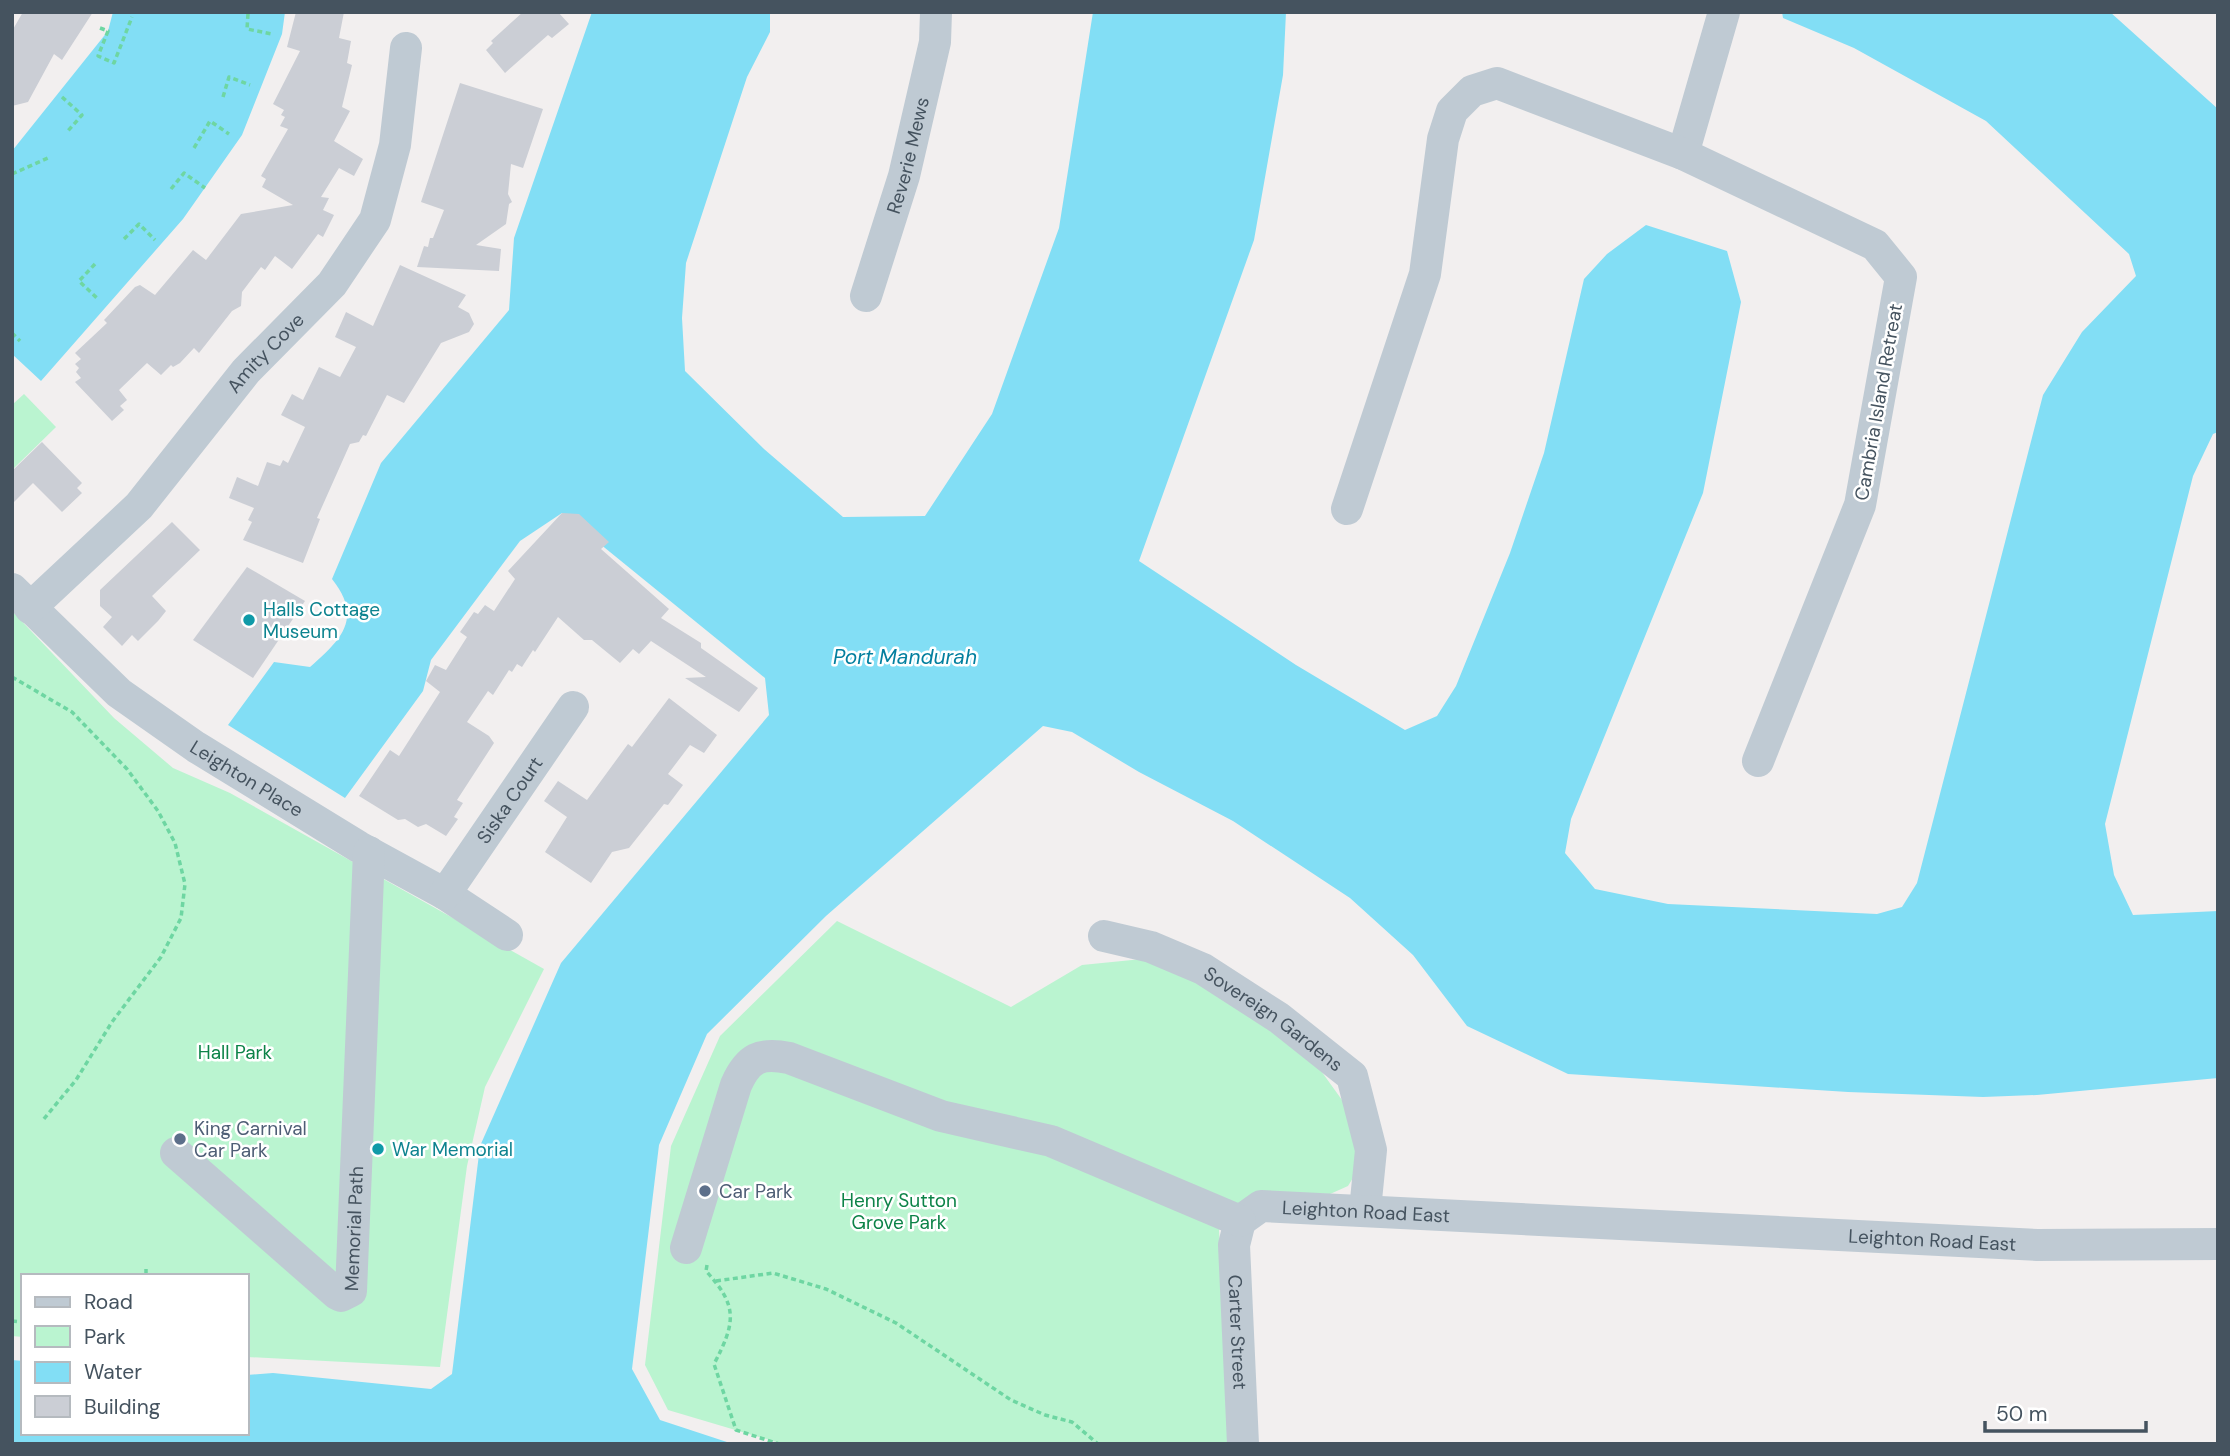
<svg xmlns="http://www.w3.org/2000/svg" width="2230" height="1456" viewBox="0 0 2230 1456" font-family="'DM Sans',sans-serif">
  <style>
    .green { fill: #baf4d0 }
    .water { fill: #82def5 }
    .building { fill: #cbced5 }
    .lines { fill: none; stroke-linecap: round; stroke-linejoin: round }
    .path { stroke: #6ed6a2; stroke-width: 3.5; stroke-dasharray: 5 3.5; stroke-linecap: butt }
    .minor { stroke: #bfcad3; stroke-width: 32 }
    .culture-dot { fill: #0f9aa8; stroke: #fff; stroke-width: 2.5 }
    .service-dot { fill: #5c6f8a; stroke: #fff; stroke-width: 2.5 }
    .labels { text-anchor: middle; stroke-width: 5; stroke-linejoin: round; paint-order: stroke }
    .street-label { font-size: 19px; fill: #45535f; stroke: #fff }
    .culture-label { font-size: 19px; fill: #0d838f; stroke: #fff; text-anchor: start }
    .park-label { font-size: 19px; fill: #0d8348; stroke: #fff }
    .service-label { font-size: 19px; fill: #4e5e75; stroke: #fff; text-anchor: start }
    .water-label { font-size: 21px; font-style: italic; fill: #037f9f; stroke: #fff }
  </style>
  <rect width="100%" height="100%" fill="#f2efef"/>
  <g class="green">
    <polygon points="24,394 56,427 12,470 12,405"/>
    <polygon points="12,611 114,718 173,768 230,793 544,969 485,1087 467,1166 440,1367 247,1357 247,1276 23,1276 23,1337 12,1336"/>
    <polygon points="837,921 1011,1007 1082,965 1152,958 1213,986 1319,1068 1347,1107 1359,1168 1348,1186 1330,1194 1260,1191 1219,1230 1230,1444 783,1444 668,1410 645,1365 671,1146 720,1036"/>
  </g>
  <g class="water">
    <polygon points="113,12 285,12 282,34 242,135 183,219 41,381 12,354 12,151 108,31"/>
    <path d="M592,12h178v20l-23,45 -61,186 -4,55 3,53 79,78 79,68 82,-1 67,-102 67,-186 34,-216h193l-3,63 -29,165 -115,321 157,104 109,65 32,-14 19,-30 54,-133 34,-100 40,-174 23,-25 39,-29 81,26 14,51 -38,191 -132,326 -6,34 30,36 73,15 209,10 25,-7 15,-24 126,-488 39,-63 54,-56 -7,-22 -143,-133 -132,-73 -71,-30 -1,-6h328l108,97v323l-5,2 -20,42 -88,348 9,51 19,40 85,-4v167l-181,17 -54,2 -135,-5 -280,-18 -101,-48 -54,-71 -63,-57 -117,-77 -94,-49 -67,-40 -29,-6 -217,190 -119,118 -48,111 -27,224 28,51 73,24h-721v-84l11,1v72h224v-58l26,-2 158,16 21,-15 28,-228 81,-183 208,-248 -4,-37 -203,-165 -42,28 -89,119 -8,31 -78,107 -117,-73 46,-63 36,5c32,-28 53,-49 22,-88l49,-116 128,-153 5,-72z"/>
  </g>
  <g class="building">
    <polygon points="23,12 93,12 62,60 54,54 28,102 12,106 12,31"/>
    <polygon points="296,12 344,12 339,38 351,41 347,63 352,65 342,107 350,111 334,141 363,159 354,176 339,168 321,197 329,198 323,210 334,215 323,237 318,234 292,269 275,256 265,270 261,267 242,292 241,306 232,311 199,353 194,348 180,363 173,367 171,365 161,375 147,363 119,390 127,400 120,406 124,410 112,421 75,382 81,378 76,372 79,368 75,364 81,359 75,353 107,323 104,320 135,287 140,285 155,295 193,250 206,260 241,214 293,205 262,187 266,179 261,176 288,129 280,126 285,117 281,115 284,110 273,104 300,51 287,47"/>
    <polygon points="523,12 558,12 569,24 552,38 548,35 505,73 486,50 493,43 491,41"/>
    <polygon points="460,83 543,109 523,168 511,164 508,194 512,202 509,204 506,224 476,245 501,249 499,271 417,267 424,246 428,247 430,238 433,238 444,210 421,202"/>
    <polygon points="400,265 466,295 458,307 469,313 474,324 469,332 441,343 404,403 387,395 366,436 363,435 359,442 350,444 317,518 320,519 303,563 243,540 252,522 248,520 254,508 229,498 237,477 258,486 267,462 280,466 283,460 288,463 305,427 281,415 292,394 303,400 319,367 340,377 356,347 335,337 346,312 373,326"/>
    <polygon points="42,442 82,483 77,488 82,493 62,512 33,483 12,504 12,471"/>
    <polygon points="562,513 579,514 609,542 601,549 669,609 661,618 701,643 701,648 758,688 739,712 685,678 706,677 651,641 639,654 633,649 620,663 592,640 584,640 558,617 535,652 533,650 522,667 517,664 512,672 509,670 493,695 488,691 467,722 489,736 494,743 457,800 463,803 454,817 458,819 446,836 426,824 418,827 405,819 398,820 359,796 390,750 399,756 440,692 426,681 435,665 446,670 467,637 460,632 474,612 478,614 485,605 494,611 515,579 508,571"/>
    <polygon points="172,522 200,550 152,596 166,611 158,621 138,641 132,635 122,646 103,627 112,617 100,606 100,590"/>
    <polygon points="247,567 305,601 253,678 193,640"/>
    <polygon points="669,698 717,735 704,753 690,745 668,774 683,785 668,805 664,804 629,848 612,852 591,883 545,852 567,817 544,801 558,781 587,800 628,744 632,747"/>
  </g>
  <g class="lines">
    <g class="path">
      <polyline points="248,14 247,29 272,34"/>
      <polyline points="100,28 108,31 98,56 114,63 132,17"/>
      <polyline points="62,97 82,115 67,132"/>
      <polyline points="223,97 229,77 250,85"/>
      <polyline points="194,148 210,121 229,134"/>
      <polyline points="12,174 48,158"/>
      <polyline points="171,189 184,173 205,188"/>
      <polyline points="124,239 139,224 155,240"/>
      <polyline points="95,264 79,281 99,300"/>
      <polyline points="12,333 20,341"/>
      <polyline points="12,677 72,712 127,769 158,811 175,843 185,884 181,918 161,957 112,1022 76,1080 43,1120"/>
      <path d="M707,1265l-1,6c32,35 30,51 8,93l22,66 43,14"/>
      <polyline points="146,1269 146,1276"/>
      <polyline points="716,1281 773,1273 826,1289 896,1323 1011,1400 1045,1415 1072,1422 1098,1444"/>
      <polyline points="12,1321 23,1322"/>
    </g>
    <g class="minor">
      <polyline points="1683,154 1724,12"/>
      <path id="s1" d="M866,296l38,-120 31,-134 1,-30"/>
      <polyline points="1347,509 1425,274 1443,139 1452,111 1472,91 1497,83 1683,154 1875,245 1901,277 1860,505 1758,761"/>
      <path id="s2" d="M12,589l107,104 77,54 163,100 86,47 62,41"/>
      <path id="s3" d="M30,608l109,-102 107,-135 86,-87 43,-64 20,-75 11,-97"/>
      <path id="s4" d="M445,894l128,-187"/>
      <path id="s5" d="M1104,936l47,11 52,22 76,49 73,58 19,74 -6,60"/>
      <path id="s6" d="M176,1153l161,141 4,2 10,-5 18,-439"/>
      <path id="s7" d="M1240,1221l21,-15 776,39 181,-1"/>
      <path id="s8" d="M1240,1221l-6,24 9,199"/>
      <path d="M686,1248l50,-163c12,-27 24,-33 53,-27l152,58 110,25 189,80"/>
    </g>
  </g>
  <g class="culture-dot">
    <circle cx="249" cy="620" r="7"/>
    <circle cx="378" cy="1149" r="7"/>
  </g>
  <g class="service-dot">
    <circle cx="180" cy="1139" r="7"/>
    <circle cx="705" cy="1191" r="7"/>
  </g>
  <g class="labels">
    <g class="street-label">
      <text dy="7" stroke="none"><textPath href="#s1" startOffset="147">Reverie Mews</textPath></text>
      <text dy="7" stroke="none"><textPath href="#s3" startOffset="348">Amity Cove</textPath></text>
      <text transform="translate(1878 402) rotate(-80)" y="7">Cambria Island Retreat</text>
      <text dy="7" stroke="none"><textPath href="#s2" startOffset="303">Leighton Place</textPath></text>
      <text dy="7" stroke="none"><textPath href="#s4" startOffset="114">Siska Court</textPath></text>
      <text dy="7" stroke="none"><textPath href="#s5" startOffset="191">Sovereign Gardens</textPath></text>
      <text dy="7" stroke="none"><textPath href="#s7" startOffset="131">Leighton Road East</textPath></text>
      <text dy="7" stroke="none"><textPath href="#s6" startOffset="292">Memorial Path</textPath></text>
      <text dy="7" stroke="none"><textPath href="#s7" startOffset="698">Leighton Road East</textPath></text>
      <text dy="7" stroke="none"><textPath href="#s8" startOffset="112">Carter Street</textPath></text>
    </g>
    <g class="culture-label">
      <text x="263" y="616">Halls Cottage<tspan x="263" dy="22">Museum</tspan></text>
      <text x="392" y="1156">War Memorial</text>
    </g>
    <g class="park-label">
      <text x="235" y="1059">Hall Park</text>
      <text x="899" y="1207">Henry Sutton<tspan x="899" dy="22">Grove Park</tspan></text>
    </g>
    <g class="service-label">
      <text x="194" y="1135">King Carnival<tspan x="194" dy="22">Car Park</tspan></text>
      <text x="719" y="1198">Car Park</text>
    </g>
    <g class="water-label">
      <text x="905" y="664">Port Mandurah</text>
    </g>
  </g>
  <rect width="2230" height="1456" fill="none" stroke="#45535f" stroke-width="28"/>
  <rect x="21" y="1274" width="228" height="161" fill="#ffffff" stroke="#b5babf" stroke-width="2"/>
  <rect x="35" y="1297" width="35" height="10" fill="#bfcad3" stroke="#b5babf" stroke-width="2"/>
  <text x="84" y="1309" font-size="21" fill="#45535f">Road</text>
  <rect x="35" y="1326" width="35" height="21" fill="#baf4d0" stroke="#b5babf" stroke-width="2"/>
  <text x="84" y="1344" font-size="21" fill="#45535f">Park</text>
  <rect x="35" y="1362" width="35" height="21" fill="#82def5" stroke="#b5babf" stroke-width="2"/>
  <text x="84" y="1379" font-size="21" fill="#45535f">Water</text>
  <rect x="35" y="1396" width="35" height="21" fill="#cbced5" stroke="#b5babf" stroke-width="2"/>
  <text x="84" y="1414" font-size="21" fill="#45535f">Building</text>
  <path d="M1985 1421v10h161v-10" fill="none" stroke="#45535f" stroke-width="3.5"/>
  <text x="1996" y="1421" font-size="21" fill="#45535f" stroke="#ffffff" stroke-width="5" paint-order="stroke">50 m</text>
</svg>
